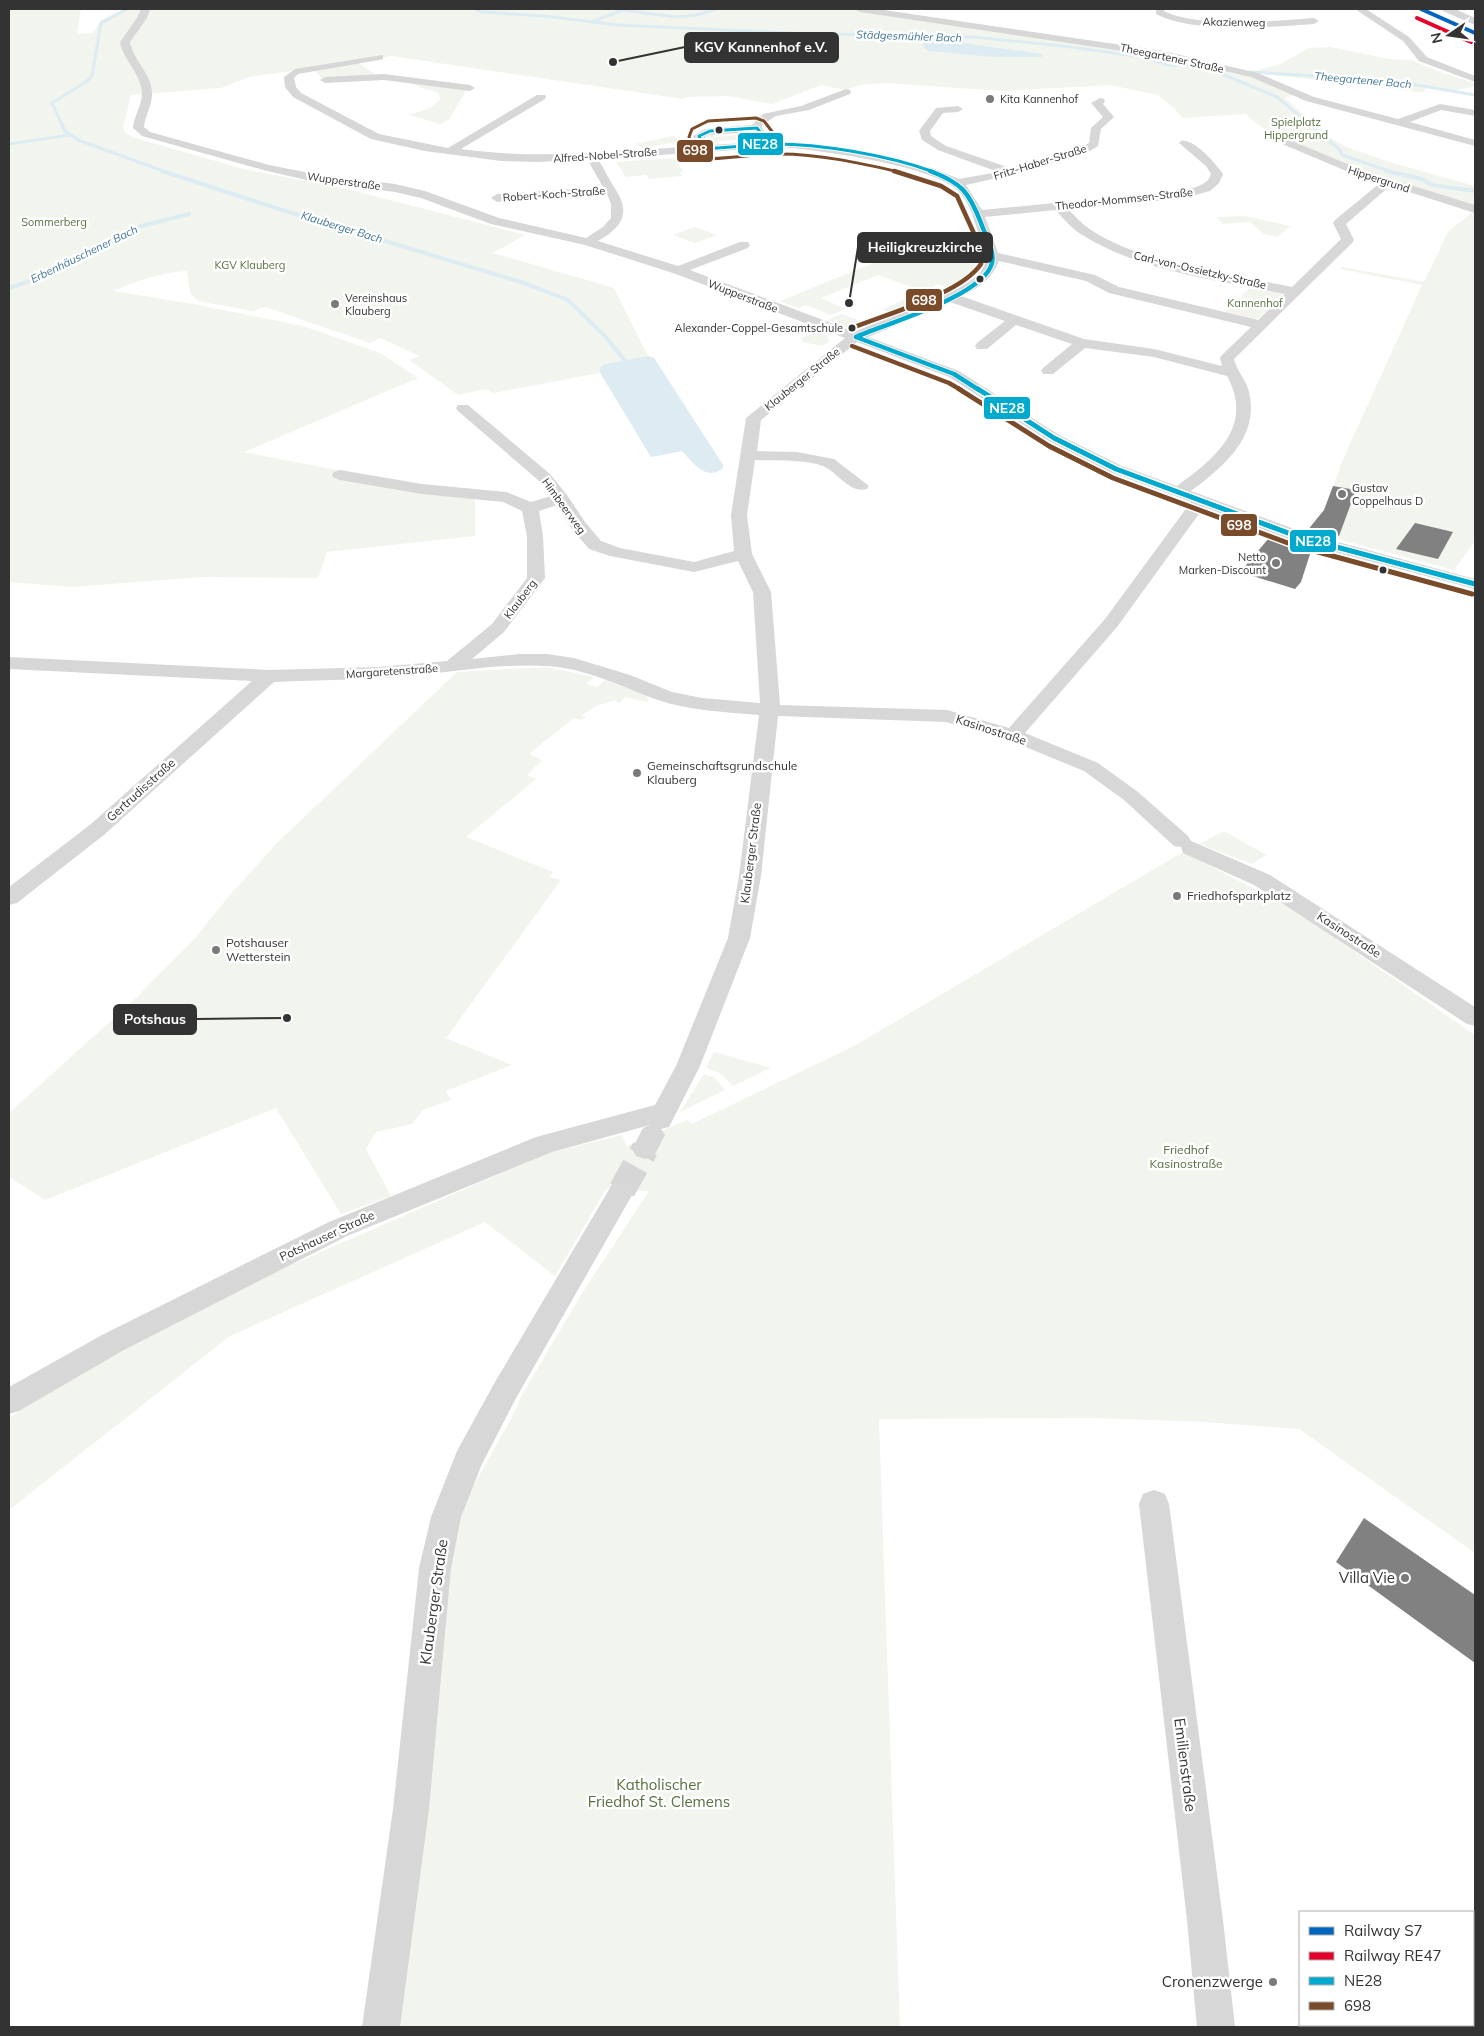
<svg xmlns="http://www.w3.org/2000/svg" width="1484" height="2036" viewBox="0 0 1484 2036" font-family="Mulish,sans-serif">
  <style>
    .green { fill: #f1f5ed }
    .water { fill: #ddebf3 }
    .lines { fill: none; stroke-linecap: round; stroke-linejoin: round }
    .stream-far1 { stroke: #ddebf3; stroke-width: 3 }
    .stream { stroke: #ddebf3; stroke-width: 4 }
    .building { fill: #818181 }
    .minor-tunnel { stroke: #d6d6d6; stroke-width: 27; stroke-dasharray: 27 13; stroke-linecap: butt }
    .minor { fill: #d7d7d7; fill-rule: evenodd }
    .tertiary { fill: #d7d7d7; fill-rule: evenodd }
    .bus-1-far2-casing { stroke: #fff; stroke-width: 5 }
    .bus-1-far1-casing { stroke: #fff; stroke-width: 6 }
    .bus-1-casing { stroke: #fff; stroke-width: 8 }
    .bus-2-far2-casing { stroke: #fff; stroke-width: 5 }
    .bus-2-far1-casing { stroke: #fff; stroke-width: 6 }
    .bus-2-casing { stroke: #fff; stroke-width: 8 }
    .bus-1-far2 { stroke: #00a9ce; stroke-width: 3 }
    .bus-1-far1 { stroke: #00a9ce; stroke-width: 4.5 }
    .bus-1 { stroke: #00a9ce; stroke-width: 5 }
    .bus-2-far2 { stroke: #7a4b2a; stroke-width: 3 }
    .bus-2-far1 { stroke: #7a4b2a; stroke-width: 4.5 }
    .bus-2 { stroke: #7a4b2a; stroke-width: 5 }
    .rail-1-casing { stroke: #fff; stroke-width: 5.5 }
    .rail-2-casing { stroke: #fff; stroke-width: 5.5 }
    .rail-1 { stroke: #0065bd; stroke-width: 4 }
    .rail-2 { stroke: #e4002b; stroke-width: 4 }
    .poi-dot { fill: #7a7a7a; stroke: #fff; stroke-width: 2 }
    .bus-dot { fill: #333; stroke: #fff; stroke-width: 2 }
    .labels { text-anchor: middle; stroke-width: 5; stroke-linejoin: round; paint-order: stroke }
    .far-street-label { font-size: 11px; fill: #333; stroke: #fff }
    .far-water-label { font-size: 11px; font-style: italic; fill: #3f7597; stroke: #fff }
    .far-poi-label { font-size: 11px; fill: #333; stroke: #fff; text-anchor: start }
    .far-park-label { font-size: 11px; fill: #56703f; stroke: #fff }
    .bus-label { font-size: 11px; fill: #333; stroke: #fff; text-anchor: end }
    .street-label { font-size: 12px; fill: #333; stroke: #fff }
    .poi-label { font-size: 12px; fill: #333; stroke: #fff; text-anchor: start }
    .park-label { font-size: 12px; fill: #56703f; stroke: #fff }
    .near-poi-label { font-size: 15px; fill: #333; stroke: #fff; text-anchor: end }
    .near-street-label { font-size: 15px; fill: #333; stroke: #fff }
    .near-park-label { font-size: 15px; fill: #56703f; stroke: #fff }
    .leader { fill: none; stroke: #333; stroke-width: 2 }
    .callout-dot { fill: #333; stroke: #fff; stroke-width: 2 }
    .callout { fill: #333; stroke: #333; stroke-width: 2 }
    .callout-label { font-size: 14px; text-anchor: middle; font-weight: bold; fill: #fff }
    .line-badge { stroke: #fff; stroke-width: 2 }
    .badge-label { font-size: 14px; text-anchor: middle; font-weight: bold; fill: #fff }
  </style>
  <rect width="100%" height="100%" fill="#fff"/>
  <g class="green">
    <path d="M9,9h72l-4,25 16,-1 8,-13 23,-11h730l305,46 88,20 47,20 -9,3 42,38 19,11 50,17 79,22v23c-44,-14 -87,-29 -130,-45 -35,-13 -72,-23 -99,-50l-64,4 -8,-10 -16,-13 -48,-10 -107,6 -118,-8 -26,2 -14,5 -24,-5 -49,19 -45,-8 -40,1 -4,2 -292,-43 -33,6 19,14 -54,3 -11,-11 -63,9 -28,11 -90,7 -8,33 2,5 7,4 112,32 103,20 178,46 -32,18 121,35 34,68 6,2 69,107v3c-17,14 -31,-6 -41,-17l-31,6 -51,-84 -107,20 -7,-4 -28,6 -49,-35 11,-4 -40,-18 -10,5 -105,-36 -12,4 -55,-10 -8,-8 -3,-22c-25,1 -51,10 -73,20l79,13 110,22 77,27 38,25 -174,74 231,45v39l-148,16 -9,26 -115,-1 -131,10 -63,-5z"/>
    <path d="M1330,47l59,12 22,1 32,13 32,10v2l-2,2 -26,5 -20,-5 -3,5c-38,-2 -76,-8 -115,-13 -19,-3 -34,-1 -52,-9l21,-5 31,-17z"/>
    <polygon points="412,82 466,90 449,120 440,124 409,115 430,108 441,99 437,92 421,88"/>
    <polygon points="745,131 757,134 759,138 757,142 752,142 750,139 718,141 719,144 709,143 705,136 713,134 715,137 747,134"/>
    <polygon points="674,136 681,141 642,148 635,144"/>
    <polygon points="673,158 684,172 680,172 682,176 649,179 646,175 626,177 616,162"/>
    <polygon points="1475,210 1475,541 1454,570 1307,531 1325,509 1341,464 1422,285 1340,269 1342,267 1424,282 1448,232"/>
    <polygon points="1245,216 1290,226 1291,226 1277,237 1264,234 1250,222 1223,224 1217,217"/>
    <polygon points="695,227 717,235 695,243 673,235"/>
    <path d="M946,239l30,8 -1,20c-9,10 -20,15 -29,20l-8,-3 -10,5 10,5 -42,17 -7,1 -7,-2 34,-16h4l-1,-2 4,-1 -45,-16 -57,23 25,11 -15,6 -25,-10 -8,3 -18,-7 150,-61 7,2z"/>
    <polygon points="1252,286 1286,293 1256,320 1225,312"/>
    <polygon points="842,314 866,323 852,329 828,320"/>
    <polygon points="815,332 827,335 829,342 822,346 803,342 801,338"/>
    <polygon points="547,667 594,677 586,684 597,687 605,680 647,696 648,700 647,702 625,697 620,703 615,701 615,700 596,706 582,715 586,717 581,720 574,718 529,754 542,760 527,775 536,779 466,837 553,872 550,877 561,880 446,1038 512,1065 446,1091 451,1100 423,1110 412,1124 376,1132 366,1149 391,1196 341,1214 276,1108 45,1200 9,1177 9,1113 136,998 195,938 229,896 276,844 457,672"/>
    <polygon points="1224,831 1266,855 1252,864 1199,844"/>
    <polygon points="1183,852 1274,899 1322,929 1475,1035 1475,1553 1299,1429 1203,1422 1096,1418 879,1419 900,2027 397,2027 449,1570 460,1510 512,1417 523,1393 581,1295 649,1191 606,1189 555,1276 485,1222 230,1336 9,1510 9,1418 109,1352 261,1278 548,1153 622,1135 627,1146 687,1120 692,1124 854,1046"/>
    <polygon points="714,1052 771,1068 733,1086 720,1073 706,1068"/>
    <polygon points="704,1074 714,1077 725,1090 680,1112"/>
  </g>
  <g class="water">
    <polygon points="928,42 956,42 1042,54 1042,57 993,57 929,51 924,48 923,43"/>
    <path d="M648,356l6,2 69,107v3c-17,14 -30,-6 -41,-17l-31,6 -51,-85 1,-6 5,-2z"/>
  </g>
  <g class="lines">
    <g class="stream-far1">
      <polyline points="127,9 101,23 92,76 86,82 52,103 65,131 78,140 166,172"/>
      <polyline points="475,9 481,12 544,16 618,25 789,33 972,37 1063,46 1143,57 1168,65 1193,66"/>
      <polyline points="593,21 623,10 676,17 697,15 716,9"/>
      <polyline points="1251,72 1394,81 1475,95"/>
      <polyline points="1222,74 1277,97 1340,150 1342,155 1392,172"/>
      <polyline points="9,144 70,135"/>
    </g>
    <g class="stream">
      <polyline points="162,171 279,209 524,283 568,300 605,336 630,367"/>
      <polyline points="1386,171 1422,179 1432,185 1475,191"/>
      <polyline points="9,288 36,279 141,226 189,214"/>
    </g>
  </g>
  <g class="building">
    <polygon points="1333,486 1356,490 1339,536 1318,530 1317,534 1307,531 1324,510"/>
    <polygon points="1415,523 1453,532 1438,559 1396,549"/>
    <polygon points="1269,538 1312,548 1301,582 1295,589 1240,572"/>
    <polygon points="1364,1518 1475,1595 1475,1663 1336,1562"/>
  </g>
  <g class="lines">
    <polyline class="minor-tunnel" points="622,1190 645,1149"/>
    <g class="minor">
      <path d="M141,9h9l-3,9 -17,24c3,18 21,31 22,50 1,13 -7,23 -8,35l6,5 119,33 46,9 80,10 30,7 74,27 87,20 17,-11 8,-9v-14l-4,-10 -110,8 -6,-4 6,-4 106,-7 -16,-28 -48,3 -38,-1 -76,-10 -54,-12 -78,-42 -8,-10 -1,-10 11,-8 88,-14v4l-4,1 -81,14 -4,4 2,9 5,6 78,41 69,14 89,-53h8l1,2 -1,2 -84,50c79,11 157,2 236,-3l-4,-10 12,-7 47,-4 11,-11 38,-8 45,-17 4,1 1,2 -1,2 -41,16 -33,6 -14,9v3l11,13 42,3 77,15 40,9 27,11 39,-7 -60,-22 -16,-10 -3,-9 17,-23 22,-2 5,3 -5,3 -15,1 -13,18 1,5 15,10 64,22 67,-18 12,-7 2,-15 12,-11 -12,-14 9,-5 4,1 1,2 -2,3 11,13 -13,12 -3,17 -13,8 -71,20 -48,11 16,25 198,-19c11,-3 27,-4 31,-17l-5,-8 -27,-23 2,-2c13,-3 35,23 42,33l-4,9 -9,8 -30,8 -112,10c7,7 14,15 23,21 54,35 138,44 201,57l49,-48 -8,-16 2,-3 45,-37 -29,-10 -69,-29 -2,-2 2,-2h8l69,29 116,36v8l-85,-27 -44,38 8,16 -2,3 -118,116c3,13 12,20 15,33 11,45 -26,75 -58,99l114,42 170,46v10l-182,-48 -89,-34 -87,120 -92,106 73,30 40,29 50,44 3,5 79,34 205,132v19l-8,-2 -213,-139 -71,-32 -2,-6 -7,-1 -50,-46 -40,-29 -78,-32 -60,-17 -168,-6 -17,160 -11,62 -50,128 -31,61 -8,2 4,6 -11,21 -9,3 -9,-3 -4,-7 11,-21 7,-3 -98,27 -205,84 -225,115 -103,60 -10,3v-27l93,-52 227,-113 207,-85 119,-32 21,-39 52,-128 11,-62 20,-161c-33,-3 -69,-4 -101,-15 -36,-13 -72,-32 -112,-34 -45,-3 -91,6 -136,10 -45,4 -91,4 -136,6l-169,152 -88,69 -8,2v-18l82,-63 161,-143 -243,-12v-12l260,13 109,-3 69,-6 45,-37 35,-46v-42l-5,-25 -19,-9 -81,-8 -82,-14 -6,-2 -2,-3 2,-3 6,-2 82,14 84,8 25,10 20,-6 -13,-16 -80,-69 -2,-3 2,-3h10l82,69 17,21 18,27 16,19 19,7 74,14 40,-11 -3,-36 15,-97 99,-80 -172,-65 -88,-28 -94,-21 -70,-26 -26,-6 -80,-10 -48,-11 -125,-35 -9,-8c1,-12 9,-23 9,-35 -1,-20 -19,-33 -22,-51l17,-24zM754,132l8,10 -54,3 -3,-8 3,-2zM784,147c39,4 144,18 172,42 12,9 18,30 22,43 5,13 13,27 3,39 -18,24 -96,47 -126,61l-165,-62 58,-22 2,-3 -2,-3h-8l-62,24 -80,-25c26,-15 33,-29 16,-54 -6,-9 -10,-19 -16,-28zM1055,210c9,9 18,20 29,26 59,36 134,44 201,58l-27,26 -139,-33 -24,-12 -97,-22 -13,-36zM999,261l87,20 23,12 142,34 -29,28 -2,3 2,8 -68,-17 -70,-10 -123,-43c18,-8 30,-16 38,-35zM950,302l55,19 -28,22 -2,3 2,3h10l29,-24 56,19 -29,24 -2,3 2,3h10l32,-26 69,9 73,19c28,51 -13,83 -50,110l-55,-20 -63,-31 -100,-64 -91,-34zM857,342l92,35 100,64 61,31 81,30 -86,117 -96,109 -62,-18 -167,-5 -9,-113 -19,-38 -5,-39 8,-55c20,1 50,-1 68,6 15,6 26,28 44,23l2,-3 -35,-27 -37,-7 -40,-1 4,-31zM557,505l15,24 17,20 21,7 84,16 44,-11 15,31 7,111 -58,-5 -30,-6 -42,-17 -56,-17 -27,-4h-28l-47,5 32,-27 41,-54 -2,-42 -4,-25z"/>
      <polygon points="855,9 877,9 1163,51 1258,73 1314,97 1398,119 1440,104 1475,110 1475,116 1441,110 1410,122 1475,140 1475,146 1306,101 1251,77 1163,57 860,12"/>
      <path d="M1156,9h8v2c34,17 111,10 150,7l5,3 -5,3c-44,3 -119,10 -158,-10z"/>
      <polygon points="1355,9 1366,9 1409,37 1427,57 1475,76 1475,82 1419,61 1403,41"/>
      <polygon points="384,74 470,85 475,88 470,91 384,80 325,83 320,80 325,77"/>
      <polygon points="622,1180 631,1183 635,1190 515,1400 482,1464 461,1517 451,1568 429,1809 400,2027 362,2027 393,1809 419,1568 431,1517 457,1451 495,1382 613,1183"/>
      <polygon points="1154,1490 1165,1494 1169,1504 1223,1920 1235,2027 1197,2027 1187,1920 1139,1504 1143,1494"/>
    </g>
    <polygon class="tertiary" points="1442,9 1455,9 1475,18 1475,25 1443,11"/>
    <g class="bus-1-far2-casing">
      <g id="bus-1-far2">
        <polygon points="757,128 769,144 704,149 699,136 710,131"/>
        <path d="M769,144c48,-1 119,11 165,28"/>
      </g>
    </g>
    <g class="bus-1-far1-casing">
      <g id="bus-1-far1">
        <path d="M856,337c29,-13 128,-41 136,-74 3,-13 -7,-28 -11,-40 -12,-31 -19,-40 -51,-52"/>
        <polyline points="856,337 954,374 979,390"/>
      </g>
    </g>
    <g class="bus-1-casing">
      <polyline id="bus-1" points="978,389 1054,438 1116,469 1299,537 1475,584"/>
    </g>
    <g class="bus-2-far2-casing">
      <path id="bus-2-far2" d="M774,134l-10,-13 -8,-3 -48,3 -16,8 -3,8 7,17 6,5c26,0 52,-5 78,-5 39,0 80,9 119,18"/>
    </g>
    <g class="bus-2-far1-casing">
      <g id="bus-2-far1">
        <path d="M852,328c34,-14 109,-34 129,-64v-15l-24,-53 -16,-10 -47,-15"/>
        <polyline points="852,346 949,383 961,390"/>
      </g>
    </g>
    <g class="bus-2-casing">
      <polyline id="bus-2" points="959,389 1049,446 1113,478 1296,546 1472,594"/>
    </g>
    <use href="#bus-1-far2" class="bus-1-far2"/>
    <use href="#bus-1-far1" class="bus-1-far1"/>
    <use href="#bus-1" class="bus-1"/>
    <use href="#bus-2-far2" class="bus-2-far2"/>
    <use href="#bus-2-far1" class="bus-2-far1"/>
    <use href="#bus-2" class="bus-2"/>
    <g class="rail-1-casing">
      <polyline id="rail-1" points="1421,9 1475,33"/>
    </g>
    <g class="rail-2-casing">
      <polyline id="rail-2" points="1417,18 1471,42"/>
    </g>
    <use href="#rail-1" class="rail-1"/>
    <use href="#rail-2" class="rail-2"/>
  </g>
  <g class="poi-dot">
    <circle cx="990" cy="99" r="5"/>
    <circle cx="335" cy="304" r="5"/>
    <circle cx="1342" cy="494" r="5"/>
    <circle cx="1276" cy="563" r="5"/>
    <circle cx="637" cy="773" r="5"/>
    <circle cx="1177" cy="896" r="5"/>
    <circle cx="216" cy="950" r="5"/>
    <circle cx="1405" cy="1578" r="5"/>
    <circle cx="1273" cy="1982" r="5"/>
  </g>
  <g class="bus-dot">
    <circle cx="719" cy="130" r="4.5"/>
    <circle cx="980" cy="279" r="4.5"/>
    <circle cx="852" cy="328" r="4.5"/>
    <circle cx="1383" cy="570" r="4.5"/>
  </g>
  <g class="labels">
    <g class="far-street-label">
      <text transform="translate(1234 22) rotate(1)" y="4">Akazienweg</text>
      <text transform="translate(1172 58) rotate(12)" y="4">Theegartener Straße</text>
      <text transform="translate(605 155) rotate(-4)" y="4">Alfred-Nobel-Straße</text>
      <text transform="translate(1040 162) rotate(-17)" y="4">Fritz-Haber-Straße</text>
      <text transform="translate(1379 179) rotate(18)" y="4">Hippergrund</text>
      <text transform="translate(344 181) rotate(8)" y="4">Wupperstraße</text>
      <text transform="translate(554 194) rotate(-4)" y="4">Robert-Koch-Straße</text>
      <text transform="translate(1124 199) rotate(-6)" y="4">Theodor-Mommsen-Straße</text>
      <text transform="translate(1200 270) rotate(13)" y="4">Carl-von-Ossietzky-Straße</text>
      <text transform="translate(743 296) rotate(21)" y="4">Wupperstraße</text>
      <text transform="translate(802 379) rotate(-39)" y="4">Klauberger Straße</text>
      <text transform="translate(564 506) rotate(54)" y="4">Himbeerweg</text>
      <text transform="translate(520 599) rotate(-53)" y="4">Klauberg</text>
      <text transform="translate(392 671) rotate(-4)" y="4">Margaretenstraße</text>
    </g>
    <g class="far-water-label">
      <text transform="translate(909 36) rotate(2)" y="4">Städgesmühler Bach</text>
      <text transform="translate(1363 80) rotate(5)" y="4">Theegartener Bach</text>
      <text transform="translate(342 227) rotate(17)" y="4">Klauberger Bach</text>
      <text transform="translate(84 254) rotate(-26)" y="4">Erbenhäuschener Bach</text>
    </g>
    <g class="far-poi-label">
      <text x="1000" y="103">Kita Kannenhof</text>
      <text x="345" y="302">Vereinshaus<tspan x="345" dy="13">Klauberg</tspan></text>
      <text x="1352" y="492">Gustav<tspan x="1352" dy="13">Coppelhaus D</tspan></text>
      <text x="1266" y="561" text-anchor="end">Netto<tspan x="1266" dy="13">Marken-Discount</tspan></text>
    </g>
    <g class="far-park-label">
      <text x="1296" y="126">Spielplatz<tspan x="1296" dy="13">Hippergrund</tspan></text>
      <text x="54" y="226">Sommerberg</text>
      <text x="250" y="269">KGV Klauberg</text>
      <text x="1255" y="307">Kannenhof</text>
    </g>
    <g class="bus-label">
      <text x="843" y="332">Alexander-Coppel-Gesamtschule</text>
    </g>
    <g class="street-label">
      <text transform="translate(991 730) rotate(18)" y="4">Kasinostraße</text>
      <text transform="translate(141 790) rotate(-42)" y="4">Gertrudisstraße</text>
      <text transform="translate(751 853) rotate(-83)" y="4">Klauberger Straße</text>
      <text transform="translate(1349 935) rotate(33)" y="4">Kasinostraße</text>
      <text transform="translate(327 1236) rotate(-25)" y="4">Potshauser Straße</text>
    </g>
    <g class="poi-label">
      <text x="647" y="770">Gemeinschaftsgrundschule<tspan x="647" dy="14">Klauberg</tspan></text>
      <text x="1187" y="900">Friedhofsparkplatz</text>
      <text x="226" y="947">Potshauser<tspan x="226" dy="14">Wetterstein</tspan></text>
    </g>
    <g class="park-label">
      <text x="1186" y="1154">Friedhof<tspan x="1186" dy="14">Kasinostraße</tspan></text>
    </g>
    <g class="near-poi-label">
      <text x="1395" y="1583">Villa Vie</text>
      <text x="1263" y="1987">Cronenzwerge</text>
    </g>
    <g class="near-street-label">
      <text transform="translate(434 1602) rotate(-82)" y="5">Klauberger Straße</text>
      <text transform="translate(1185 1765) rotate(83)" y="5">Emilienstraße</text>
    </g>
    <g class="near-park-label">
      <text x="659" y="1790">Katholischer<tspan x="659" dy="17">Friedhof St. Clemens</tspan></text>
    </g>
  </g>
  <path class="leader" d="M613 62L685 47M849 303L858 247M287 1018L196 1019"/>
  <g class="callout-dot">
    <circle cx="613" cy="62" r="5"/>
    <circle cx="849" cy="303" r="5"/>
    <circle cx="287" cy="1018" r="5"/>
  </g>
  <g class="callout">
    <rect x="685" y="33" width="153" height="29" rx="5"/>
    <rect x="858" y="233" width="134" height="29" rx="5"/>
    <rect x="114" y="1005" width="82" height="29" rx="5"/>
  </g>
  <g class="callout-label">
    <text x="761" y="52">KGV Kannenhof e.V.</text>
    <text x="925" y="252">Heiligkreuzkirche</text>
    <text x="155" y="1024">Potshaus</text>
  </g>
  <g class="line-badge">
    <rect x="737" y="132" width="47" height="24" rx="5" fill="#00a9ce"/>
    <rect x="676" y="139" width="38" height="24" rx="5" fill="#7a4b2a"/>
    <rect x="905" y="288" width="38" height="24" rx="5" fill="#7a4b2a"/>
    <rect x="983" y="396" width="48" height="24" rx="5" fill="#00a9ce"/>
    <rect x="1220" y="513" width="38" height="24" rx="5" fill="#7a4b2a"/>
    <rect x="1289" y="529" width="48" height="24" rx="5" fill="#00a9ce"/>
  </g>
  <g class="badge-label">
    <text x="760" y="149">NE28</text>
    <text x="695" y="155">698</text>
    <text x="924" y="305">698</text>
    <text x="1007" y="413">NE28</text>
    <text x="1239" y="530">698</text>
    <text x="1313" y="546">NE28</text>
  </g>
  <rect width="1484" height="2036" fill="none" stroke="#333333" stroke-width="20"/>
  <rect x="1299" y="1911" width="175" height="115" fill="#ffffff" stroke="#adadad"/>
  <rect x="1309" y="1927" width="25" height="8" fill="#0065bd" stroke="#adadad"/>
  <text x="1344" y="1936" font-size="15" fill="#333333">Railway S7</text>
  <rect x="1309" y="1952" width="25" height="8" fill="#e4002b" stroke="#adadad"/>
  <text x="1344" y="1961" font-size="15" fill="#333333">Railway RE47</text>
  <rect x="1309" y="1977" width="25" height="8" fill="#00a9ce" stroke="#adadad"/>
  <text x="1344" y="1986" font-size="15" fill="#333333">NE28</text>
  <rect x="1309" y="2002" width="25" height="8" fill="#7a4b2a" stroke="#adadad"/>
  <text x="1344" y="2011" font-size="15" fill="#333333">698</text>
  <g transform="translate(1449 35) rotate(257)" stroke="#ffffff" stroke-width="4" paint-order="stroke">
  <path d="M0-4L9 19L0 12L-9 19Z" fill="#333333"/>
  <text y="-8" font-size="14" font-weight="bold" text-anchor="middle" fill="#333333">N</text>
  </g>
</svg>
